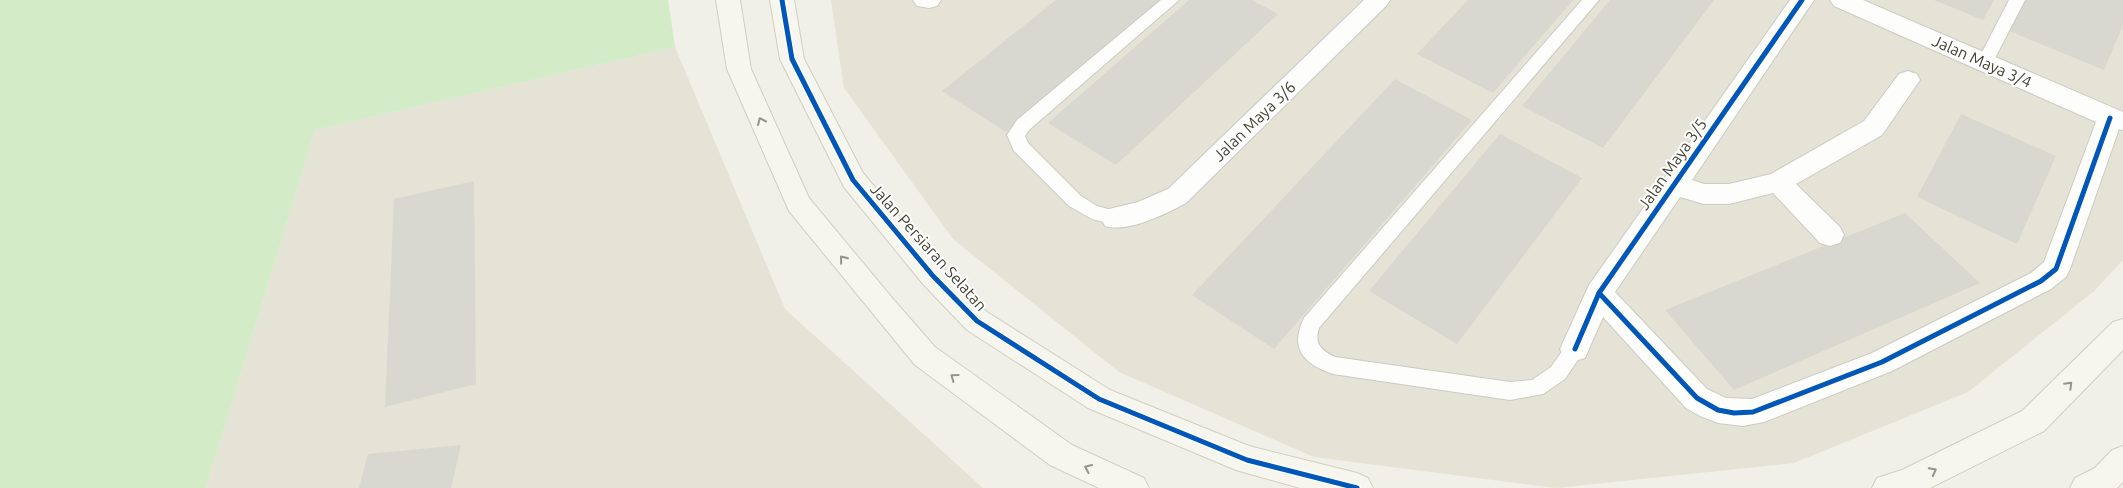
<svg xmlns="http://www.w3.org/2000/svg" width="2123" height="488" viewBox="0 0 2123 488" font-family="Ubuntu,sans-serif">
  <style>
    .residential { fill: #e4e3d5 }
    .green { fill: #d4ebc8 }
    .building { fill: #d9d8d0 }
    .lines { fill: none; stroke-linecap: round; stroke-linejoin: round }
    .lane-casing { stroke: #cccbc4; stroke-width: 2 }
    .street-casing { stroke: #cccbc4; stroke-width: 2 }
    .secondary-casing { stroke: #d0cfc1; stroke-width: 2 }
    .lane { fill: #fdfdfc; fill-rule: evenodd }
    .street { fill: #fdfdfc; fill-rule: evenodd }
    .secondary { fill: #f6f6ee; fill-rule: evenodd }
    .cycleway-casing { stroke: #fff; stroke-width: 8 }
    .cycleway { stroke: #0057b8; stroke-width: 5 }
    .oneway { stroke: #959488 }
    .labels { text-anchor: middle; stroke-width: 4; stroke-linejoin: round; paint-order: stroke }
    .street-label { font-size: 16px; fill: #454334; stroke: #fff }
  </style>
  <rect width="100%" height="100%" fill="#f0efe8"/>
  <g class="residential">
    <polygon points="831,0 2123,0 2123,260 2094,291 1968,392 1794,463 1556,488 1314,457 1119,372 953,239 844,88"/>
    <polygon points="675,47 785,309 983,488 206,488 315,130"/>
  </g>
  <polygon class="green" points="0,0 668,0 675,47 315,130 206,488 0,488"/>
  <g class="building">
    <polygon points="1056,0 1160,0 1006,132 942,91"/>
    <polygon points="1189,0 1252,0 1278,14 1116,165 1048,123"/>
    <polygon points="1468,0 1573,0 1493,93 1417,54"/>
    <polygon points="1610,0 1714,0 1603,148 1522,106"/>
    <polygon points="1934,0 1994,0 1983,20"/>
    <polygon points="2024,0 2123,0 2123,25 2104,70 2009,31"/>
    <polygon points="1395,79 1472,120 1274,349 1192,295"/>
    <polygon points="1961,114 2056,156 2017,244 1917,197"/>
    <polygon points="1500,134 1582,178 1457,344 1369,291"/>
    <polygon points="474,181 476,384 385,407 394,199"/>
    <polygon points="1905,213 1980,283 1734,390 1665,310"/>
    <polygon points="461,445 451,488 359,488 368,454"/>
  </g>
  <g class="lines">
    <g class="lane-casing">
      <g id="lane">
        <polygon points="1161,0 1179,0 1029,130 1025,136 1028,143 1081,196 1097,206 1122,213 1124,218 1122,223 1115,225 1092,219 1069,206 1014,151 1007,135 1017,120"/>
        <path d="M1582,0h17l-280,328c-5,16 2,22 16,29l175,25 22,-2 19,-13 17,-24 7,-3 7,3 3,6 -20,30 -22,15 -33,6 -177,-26c-29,-10 -44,-25 -29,-56z"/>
        <polygon points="2009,0 2025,0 1991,66 1985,68 1979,66 1977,62"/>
      </g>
    </g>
    <g class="street-casing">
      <g id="street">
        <polygon points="913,0 941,0 937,6 929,8 917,6"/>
        <path d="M1364,0h26l-4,6 -200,197c-20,11 -58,30 -81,23l-4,-8 4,-8 33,-8 30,-13z"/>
        <polygon points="1790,0 1814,0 1692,180 1704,184 1729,184 1771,174 1864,121 1899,74 1908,71 1917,74 1920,80 1882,135 1796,184 1840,227 1844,235 1840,243 1830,246 1820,243 1773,193 1729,204 1704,204 1680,197 1615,292 1707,389 1726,398 1752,399 1872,353 2031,273 2044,262 2096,122 1834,6 1830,0 1863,0 2123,112 2123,130 2119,129 2070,269 2066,277 2051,289 1892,371 1764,422 1743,426 1718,423 1700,416 1686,408 1603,317 1585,358 1575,361 1565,358 1560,349 1589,285"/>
      </g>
    </g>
    <g class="secondary-casing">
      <g id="secondary">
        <polygon points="716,0 740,0 751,69 809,198 893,299 935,347 1072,445 1144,478 1149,488 1099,488 1050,465 915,365 789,211 727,69"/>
        <polygon points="770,0 794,0 804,59 863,173 943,268 987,312 1110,390 1249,446 1357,473 1368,478 1373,488 1300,488 1236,470 1088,408 967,330 923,284 844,187 780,59"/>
        <polygon points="2123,319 2123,350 2044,431 1930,488 1872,488 1877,478 1902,470 2022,411 2113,322"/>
        <polygon points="2123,446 2123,482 2117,488 2070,488 2075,478 2095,468 2112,450"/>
      </g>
    </g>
    <use href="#lane" class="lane"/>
    <use href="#street" class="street"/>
    <use href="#secondary" class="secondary"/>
    <g class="cycleway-casing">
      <g id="cycleway">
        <polyline points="782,0 792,59 853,180 933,276 977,321 1099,399 1247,460 1357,488"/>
        <polyline points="1599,293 1697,398 1718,410 1734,413 1753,412 1882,362 2041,281 2056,269 2110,118"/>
        <polyline points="1575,349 1599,293 1802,0"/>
      </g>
    </g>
    <use href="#cycleway" class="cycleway"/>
  </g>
  <defs><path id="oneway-chevron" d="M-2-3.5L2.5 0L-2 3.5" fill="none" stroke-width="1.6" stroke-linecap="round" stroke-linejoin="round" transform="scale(1.25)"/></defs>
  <g class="oneway">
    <use href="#oneway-chevron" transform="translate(761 121) rotate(-114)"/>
    <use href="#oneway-chevron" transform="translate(843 259) rotate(-129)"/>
    <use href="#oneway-chevron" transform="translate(954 377) rotate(-144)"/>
    <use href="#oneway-chevron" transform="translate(2069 385) rotate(-45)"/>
    <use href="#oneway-chevron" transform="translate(1088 468) rotate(-156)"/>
    <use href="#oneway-chevron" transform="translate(1933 471) rotate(-27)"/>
  </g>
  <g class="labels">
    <g class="street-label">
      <text transform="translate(1982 61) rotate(24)" y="6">Jalan Maya 3/4</text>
      <text transform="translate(1254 121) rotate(-44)" y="6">Jalan Maya 3/6</text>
      <text transform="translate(1672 164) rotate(-55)" y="6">Jalan Maya 3/5</text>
      <text transform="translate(929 247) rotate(48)" y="6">Jalan Persiaran Selatan</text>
    </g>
  </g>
</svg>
